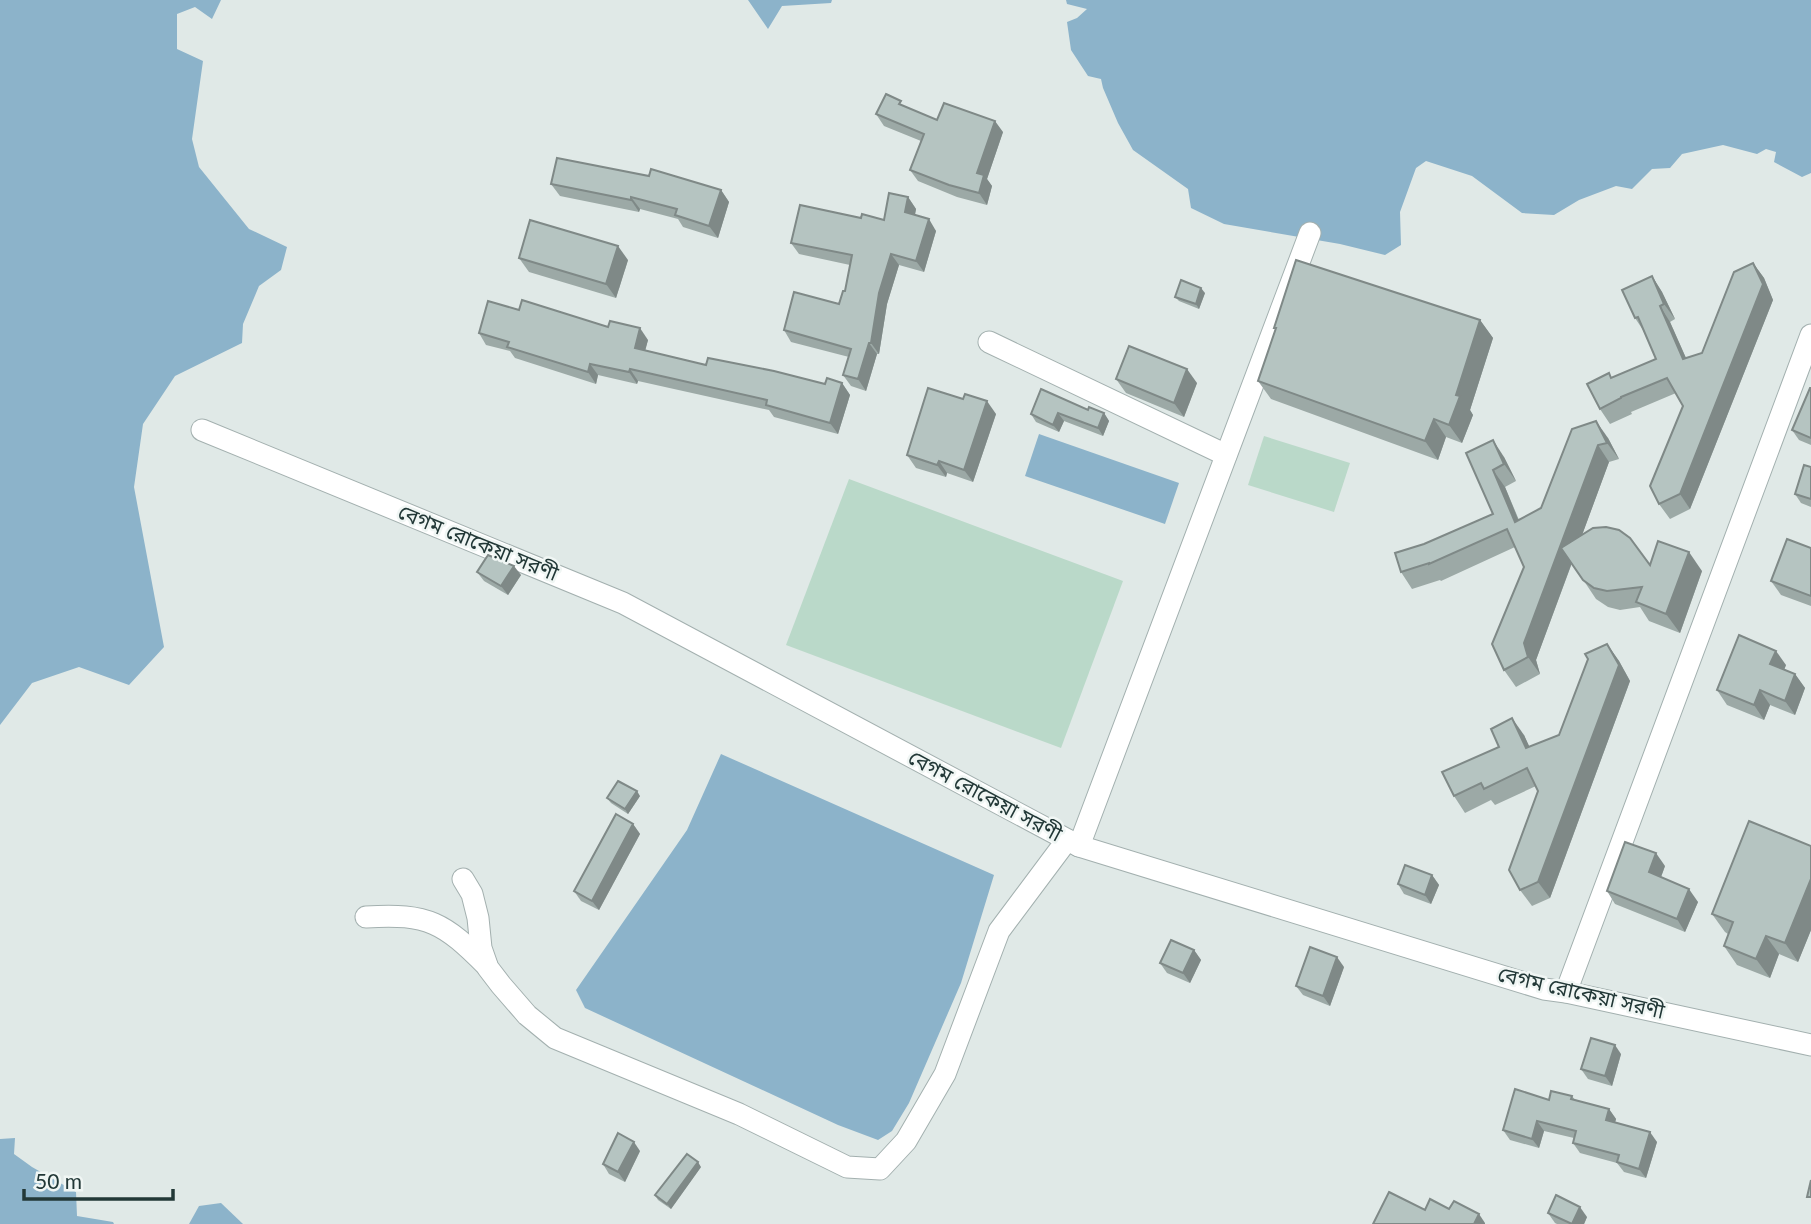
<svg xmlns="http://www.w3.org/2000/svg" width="1811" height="1224" viewBox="0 0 1811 1224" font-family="Lato,'Noto Sans Bengali',sans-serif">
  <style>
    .green { fill: #bad9c9 }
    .water { fill: #8cb3ca }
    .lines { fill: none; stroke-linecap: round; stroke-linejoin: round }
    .minor-casing { stroke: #a3b0af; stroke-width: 23 }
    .minor { stroke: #fff; stroke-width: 21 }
    .wall { fill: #9ca9a6 }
    .shaded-wall { fill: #7f8987 }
    .building { fill: #b5c4c1; stroke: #7f8987; stroke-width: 2 }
    .labels { text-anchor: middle; stroke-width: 5; stroke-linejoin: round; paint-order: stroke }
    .street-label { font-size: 21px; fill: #223837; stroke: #f0f6f4 }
  </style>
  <rect width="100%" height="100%" fill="#e0e9e7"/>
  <g class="green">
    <polygon points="1264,436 1350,463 1334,512 1248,485"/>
    <polygon points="849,479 1123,581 1061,748 786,645"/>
  </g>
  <g class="water">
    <polygon points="0,0 221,0 212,19 195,7 177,14 177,49 203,61 192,139 199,167 249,229 287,247 281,270 259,286 243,324 242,343 175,376 143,424 134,487 164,647 129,685 79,667 32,683 0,725"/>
    <polygon points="748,0 832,0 831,3 782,6 768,29"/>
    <polygon points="1066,0 1811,0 1811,173 1802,177 1774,162 1776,152 1766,149 1757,154 1723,145 1682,154 1670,168 1652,169 1632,189 1616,186 1579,200 1554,215 1522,213 1472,176 1426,161 1416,168 1400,212 1401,245 1385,255 1340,244 1224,224 1191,208 1188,189 1133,150 1118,123 1103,88 1101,79 1088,76 1071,50 1067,22 1077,18 1087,9 1067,4"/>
    <polygon points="1039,434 1179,483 1165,524 1025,476"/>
    <polygon points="721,754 994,875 961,983 909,1103 892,1131 878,1140 838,1125 585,1008 576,990 687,830"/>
    <polygon points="15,1138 14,1154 32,1167 76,1192 77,1216 113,1222 114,1224 0,1224 0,1139"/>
    <polygon points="221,1203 243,1224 189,1224 199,1206"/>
  </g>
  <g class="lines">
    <g class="minor-casing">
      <g id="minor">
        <polyline points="989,342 1226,455"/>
        <polyline points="202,430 623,603 1079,846 1544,989 1566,992 1811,1045"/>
        <polyline points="1079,846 1310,233"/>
        <polyline points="463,879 472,894 478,918 481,948 488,968 501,985 527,1015 555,1038 739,1114 847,1167 880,1169 906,1141 945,1074 999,931 1067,840"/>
        <path d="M366,917c63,-4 78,6 121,49"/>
        <polyline points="1566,992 1811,335"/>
      </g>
    </g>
    <use href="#minor" class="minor"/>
  </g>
  <g class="wall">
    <polygon points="904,106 937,120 1003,132 987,179 992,186 987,205 957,197 918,181 910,170 921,141 884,126 876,114"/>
    <polygon points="649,176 721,190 729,202 718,238 683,227 678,219 640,209 639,212 560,196 551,184"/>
    <polygon points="908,197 916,209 915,215 936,231 924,272 899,265 887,304 879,354 877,354 866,391 851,386 843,375 849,357 791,342 784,330 839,304 845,291 850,265 799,254 791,243 861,218 884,220"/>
    <polygon points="519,258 628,260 616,298 529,272"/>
    <polygon points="1753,263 1764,278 1773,300 1690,509 1670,519 1659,504 1683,406 1676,393 1631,412 1632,414 1610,424 1600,409 1612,378 1656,359 1643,330 1635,318 1652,276 1662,292 1675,319 1670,322 1686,358 1702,353"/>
    <polygon points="1205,293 1199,309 1179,301 1175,297"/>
    <polygon points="519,310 648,340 645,350 706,365 825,384 842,383 850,395 838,434 774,417 769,410 638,381 637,384 598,375 596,384 515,358 510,351 486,345 479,333"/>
    <polygon points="1480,320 1493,338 1470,410 1473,415 1462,443 1446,437 1438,460 1271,399 1258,381 1276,330 1274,328"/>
    <polygon points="1116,379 1197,383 1184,417 1126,393"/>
    <polygon points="1811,388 1811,445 1799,440 1792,430"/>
    <polygon points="963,399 996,414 973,482 947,473 946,477 916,468 907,455"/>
    <polygon points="1088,410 1104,413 1109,421 1103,436 1064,421 1059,432 1036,422 1031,414"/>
    <polygon points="1572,429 1608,438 1619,459 1609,462 1582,535 1650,565 1702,571 1680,633 1649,621 1640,607 1620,610 1608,607 1596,599 1572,563 1536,660 1540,674 1516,687 1504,670 1524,567 1515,547 1441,581 1440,580 1412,589 1401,572 1424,544 1493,514 1466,453 1504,457 1516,481 1505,487 1519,520 1541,508"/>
    <polygon points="1811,467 1811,507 1801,503 1795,494"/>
    <polygon points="1811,548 1811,606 1781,595 1771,581"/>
    <polygon points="477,572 521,575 508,595 484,581"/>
    <polygon points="1607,644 1619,661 1630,681 1550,898 1532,906 1520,890 1538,791 1536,786 1495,805 1491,800 1465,813 1454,796 1499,747 1524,735 1529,747 1559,735"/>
    <polygon points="1786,665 1784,669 1795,674 1805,688 1795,715 1770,705 1764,720 1727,705 1717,690"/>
    <polygon points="640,796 628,814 611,803 607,798"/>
    <polygon points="633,824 640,834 599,910 581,901 574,891"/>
    <polygon points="1811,846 1811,930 1798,962 1779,954 1770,978 1737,965 1724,946 1728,934 1725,932 1712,914"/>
    <polygon points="1665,866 1661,877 1698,902 1685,932 1615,904 1607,891"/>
    <polygon points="1432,875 1439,885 1431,904 1404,894 1398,884"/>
    <polygon points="1194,950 1201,960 1190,983 1167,973 1160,963"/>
    <polygon points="1344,967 1330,1006 1303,995 1296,986"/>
    <polygon points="1621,1054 1612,1086 1588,1079 1581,1069"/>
    <polygon points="1572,1096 1575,1100 1609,1109 1616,1119 1615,1122 1657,1142 1646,1178 1624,1172 1617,1163 1580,1153 1573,1143 1574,1138 1544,1131 1539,1148 1510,1140 1503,1130 1549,1100"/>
    <polygon points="640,1151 625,1182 609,1174 603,1164"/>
    <polygon points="701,1167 671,1209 658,1200 655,1195"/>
    <polygon points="1548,1213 1587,1217 1584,1224 1557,1224 1555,1223"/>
  </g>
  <g class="shaded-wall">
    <polygon points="995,121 1003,132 987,179 992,186 987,205 979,193 977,173"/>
    <polygon points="721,190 729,202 718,238 709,226"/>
    <polygon points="631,197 640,209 639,212 631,200"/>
    <polygon points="908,197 916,209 913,224 905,212"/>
    <polygon points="929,219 936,231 924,272 916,261"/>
    <polygon points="618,246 628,260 616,298 606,284"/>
    <polygon points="891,254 899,265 887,304 879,354 871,343 879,293"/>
    <polygon points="1753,263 1764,278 1773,300 1690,509 1680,494"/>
    <polygon points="1652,276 1662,292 1675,319 1664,304"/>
    <polygon points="1201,288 1205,293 1199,309 1196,304"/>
    <polygon points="1660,306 1670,322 1693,374 1683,359"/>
    <polygon points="1480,320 1493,338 1470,410 1473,415 1462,443 1449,425 1456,395"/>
    <polygon points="640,328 648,340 643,359 635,348"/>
    <polygon points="869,343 877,354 866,391 858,379"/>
    <polygon points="590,364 598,375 596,384 588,372"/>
    <polygon points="630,369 638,381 637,384 629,372"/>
    <polygon points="1187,369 1197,383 1184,417 1174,403"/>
    <polygon points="842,383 850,395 838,434 830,423"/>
    <polygon points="987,401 996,414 973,482 964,470"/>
    <polygon points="1058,413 1064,421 1059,432 1053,425"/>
    <polygon points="1104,413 1109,421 1103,436 1098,428"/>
    <polygon points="1434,419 1446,437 1438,460 1425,441"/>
    <polygon points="1596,421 1608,438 1619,459 1607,443"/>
    <polygon points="1493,440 1504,457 1516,481 1504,464"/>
    <polygon points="1598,445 1609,462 1536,660 1540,674 1528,657 1524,643"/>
    <polygon points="939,461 947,473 946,477 937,465"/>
    <polygon points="1493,470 1505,487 1526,539 1515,522"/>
    <polygon points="1689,552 1702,571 1680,633 1666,614"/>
    <polygon points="514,566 521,575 508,595 501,586"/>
    <polygon points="1607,644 1619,661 1630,681 1550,898 1538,882"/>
    <polygon points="1776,651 1786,665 1781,678 1770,664"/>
    <polygon points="1795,674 1805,688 1795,715 1785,701"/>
    <polygon points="1760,690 1770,705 1764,720 1754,705"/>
    <polygon points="1512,718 1524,735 1538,765 1526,748"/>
    <polygon points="637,791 640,796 628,814 625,809"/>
    <polygon points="633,824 640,834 599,910 592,901"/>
    <polygon points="1656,853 1665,866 1658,885 1649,872"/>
    <polygon points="1432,875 1439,885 1431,904 1425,895"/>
    <polygon points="1811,879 1811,930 1798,962 1785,943"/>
    <polygon points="1689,889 1698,902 1685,932 1677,919"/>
    <polygon points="1766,936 1779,954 1770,978 1756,959"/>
    <polygon points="1194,950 1201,960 1190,983 1183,973"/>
    <polygon points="1337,957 1344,967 1330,1006 1323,996"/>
    <polygon points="1615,1045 1621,1054 1612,1086 1605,1076"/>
    <polygon points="1609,1109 1616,1119 1613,1130 1606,1120"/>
    <polygon points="1537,1121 1544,1131 1539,1148 1532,1139"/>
    <polygon points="1650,1132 1657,1142 1646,1178 1639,1169"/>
    <polygon points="634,1142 640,1151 625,1182 618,1172"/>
    <polygon points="698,1162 701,1167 671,1209 667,1204"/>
    <polygon points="1580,1207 1587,1217 1584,1224 1572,1224"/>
    <polygon points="1479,1214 1485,1223 1485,1224 1474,1224"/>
  </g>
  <g class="building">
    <polygon points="886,94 901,101 899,104 937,120 944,103 995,121 977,173 984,175 979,193 949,185 910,170 924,134 876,114"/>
    <polygon points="557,158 649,176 651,169 721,190 709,226 675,215 677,209 631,197 631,200 551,184"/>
    <polygon points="889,193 908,197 905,212 929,219 916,261 891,254 879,293 871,343 869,343 858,379 843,375 851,349 784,330 794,292 839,304 843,291 845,291 852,255 791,243 800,205 861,218 862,214 884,220"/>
    <polygon points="530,220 618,246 606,284 519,258"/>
    <polygon points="1296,260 1480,320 1456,395 1460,396 1449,425 1434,419 1425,441 1258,381 1276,328 1274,328"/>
    <polygon points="1753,263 1763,284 1680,494 1659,504 1650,486 1683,406 1667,378 1621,397 1621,398 1600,409 1587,384 1609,373 1611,378 1656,359 1638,317 1635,318 1622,290 1652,276 1664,304 1660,306 1683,359 1702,353 1734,272"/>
    <polygon points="1181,280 1201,288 1196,304 1175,297"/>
    <polygon points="522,300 608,327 610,321 640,328 635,348 706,365 708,358 774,371 825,384 827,378 842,383 830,423 766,405 767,400 630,369 629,372 590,364 588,372 507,347 509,342 479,333 488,301 519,310"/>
    <polygon points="1129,346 1187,369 1174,403 1116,379"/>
    <polygon points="928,388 963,399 965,394 987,401 964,470 939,461 937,465 907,455"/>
    <polygon points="1810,388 1811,388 1811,438 1792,430"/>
    <polygon points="1041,389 1088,410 1089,407 1104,413 1098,428 1058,413 1053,425 1031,414"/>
    <polygon points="1596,421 1607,443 1598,445 1524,643 1528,657 1504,670 1492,644 1524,567 1507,529 1429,564 1429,563 1401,572 1395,553 1424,544 1493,514 1466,453 1493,440 1504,464 1493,470 1515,522 1541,508 1572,429"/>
    <polygon points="1804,465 1811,467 1811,499 1795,494"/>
    <polygon points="1606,527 1619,530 1630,538 1650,565 1658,541 1689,552 1666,614 1636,602 1642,587 1607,591 1594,588 1583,580 1561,548 1593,528"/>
    <polygon points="1787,539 1811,548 1811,596 1771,581"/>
    <polygon points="488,555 514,566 501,586 477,572"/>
    <polygon points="1739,635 1776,651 1770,664 1795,674 1785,701 1760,690 1754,705 1717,690"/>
    <polygon points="1607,644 1619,665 1538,882 1520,890 1509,870 1538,791 1527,768 1484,789 1481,783 1454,796 1442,772 1499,747 1491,729 1512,718 1526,748 1559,735 1588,659 1585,654"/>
    <polygon points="618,781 637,791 625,809 607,798"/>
    <polygon points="616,814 633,824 592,901 574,891"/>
    <polygon points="1749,821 1811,846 1811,879 1785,943 1766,936 1756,959 1724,946 1733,922 1712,914"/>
    <polygon points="1625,842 1656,853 1649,872 1689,889 1677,919 1607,891"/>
    <polygon points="1405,865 1432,875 1425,895 1398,884"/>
    <polygon points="1171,940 1194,950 1183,973 1160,963"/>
    <polygon points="1310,947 1337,957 1323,996 1296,986"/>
    <polygon points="1591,1038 1615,1045 1605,1076 1581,1069"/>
    <polygon points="1515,1089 1549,1100 1551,1091 1572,1096 1571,1099 1609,1109 1606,1120 1650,1132 1639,1169 1617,1162 1619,1155 1573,1143 1576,1131 1537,1121 1532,1139 1503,1130"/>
    <polygon points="618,1133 634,1142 618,1172 603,1164"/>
    <polygon points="687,1154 698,1162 667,1204 655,1195"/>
    <polygon points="1811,1180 1811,1197 1807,1197"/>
    <polygon points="1389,1192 1425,1210 1430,1199 1449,1209 1454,1201 1479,1214 1474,1224 1373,1224"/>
    <polygon points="1556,1195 1580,1207 1572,1224 1548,1213"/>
  </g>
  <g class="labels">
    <g class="street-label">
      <text transform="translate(478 543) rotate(22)" y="7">বেগম রোকেয়া সরণী</text>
      <text transform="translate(985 796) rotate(28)" y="7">বেগম রোকেয়া সরণী</text>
      <text transform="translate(1581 993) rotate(13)" y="7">বেগম রোকেয়া সরণী</text>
    </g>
  </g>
  <path d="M24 1189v10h149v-10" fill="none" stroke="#223837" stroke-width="3.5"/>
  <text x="35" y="1189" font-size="21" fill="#223837" stroke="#f0f6f4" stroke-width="5" paint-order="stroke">50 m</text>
</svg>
